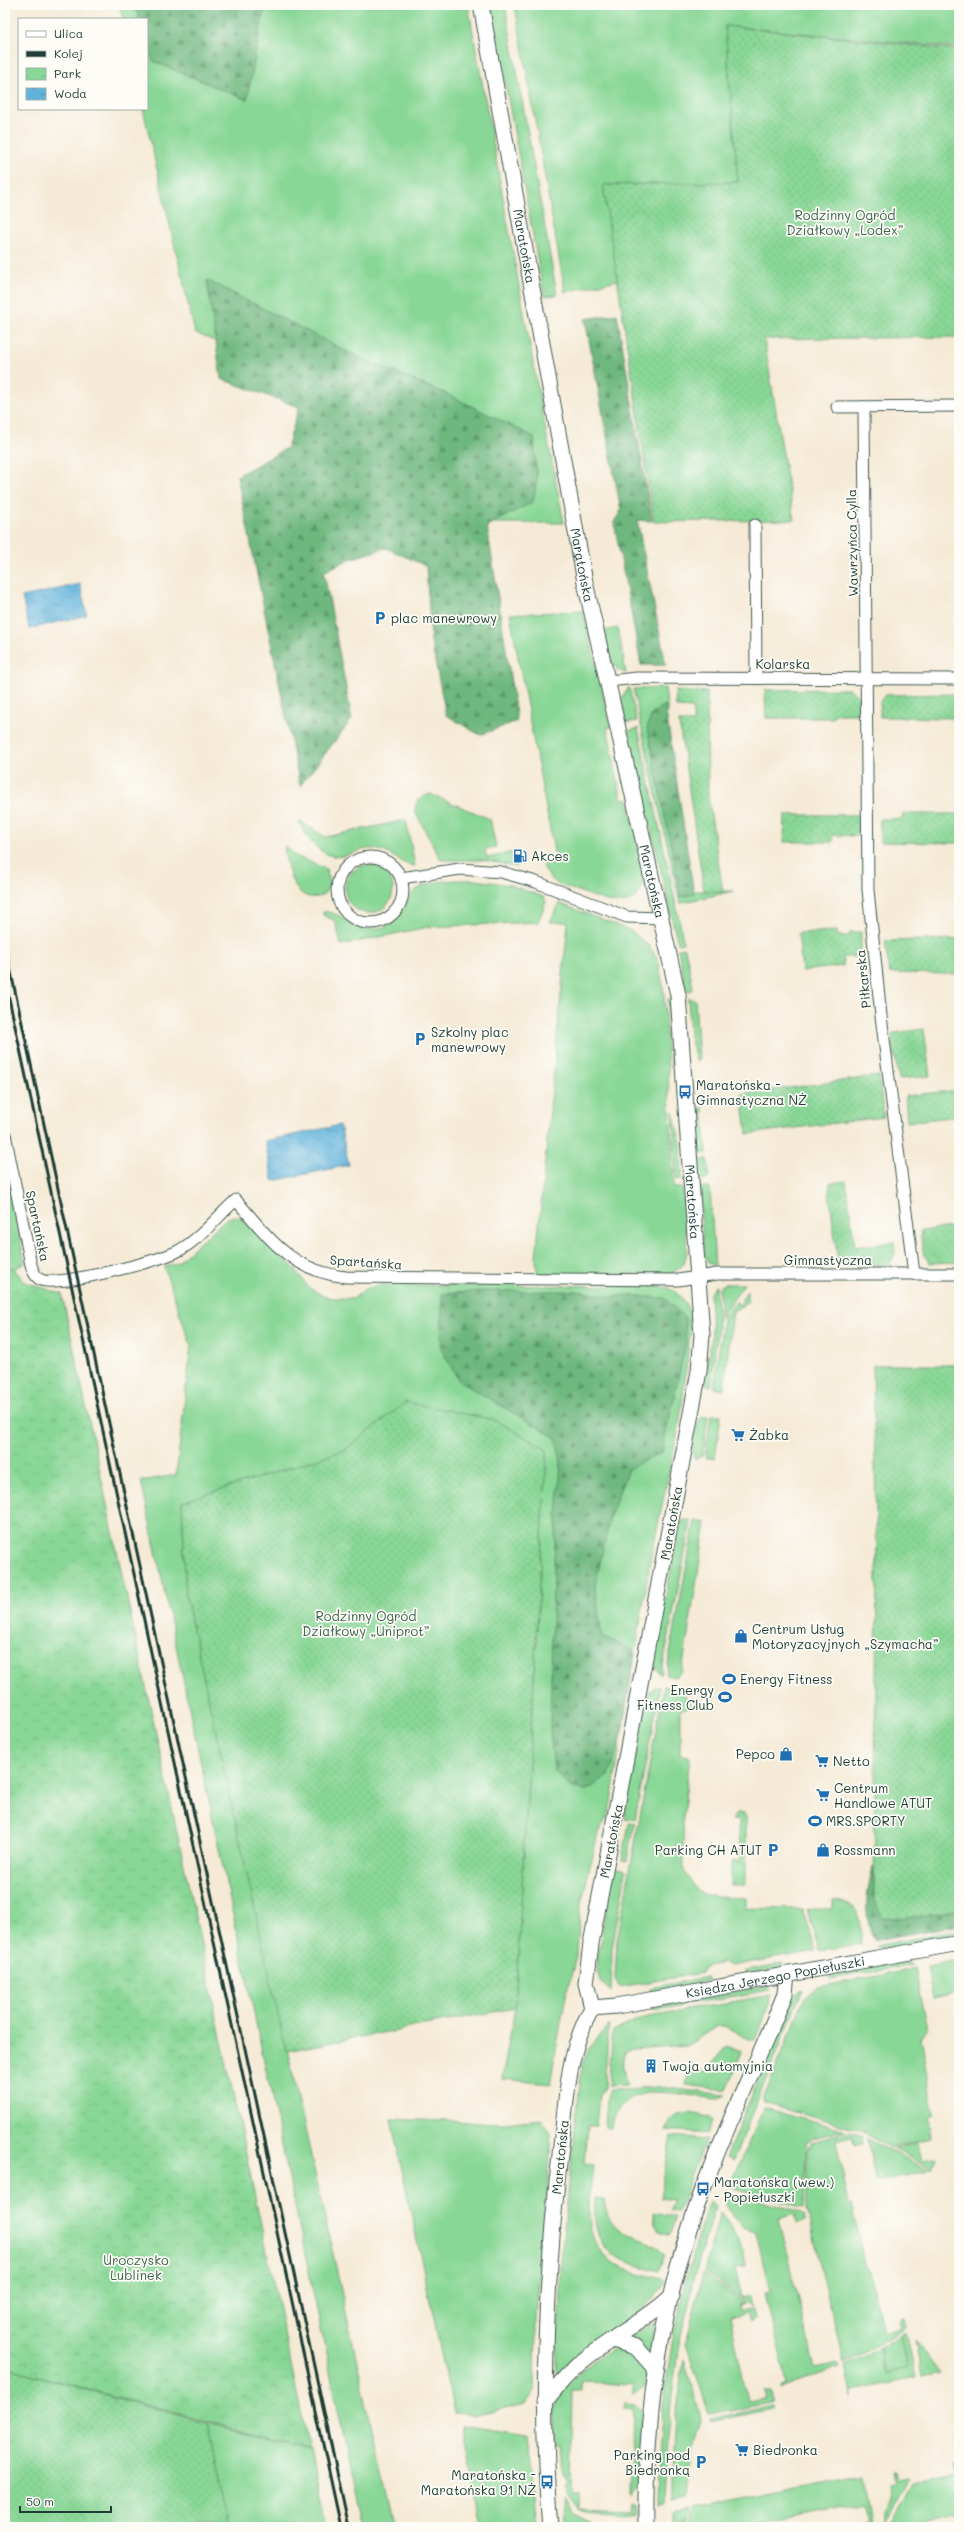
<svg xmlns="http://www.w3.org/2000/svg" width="964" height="2532" viewBox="0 0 964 2532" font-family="Mali,sans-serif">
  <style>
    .grass { fill: #89d796; stroke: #548a65 }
    .forest { fill: url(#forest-firs); stroke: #467a5a }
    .park { fill: url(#park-crowns); stroke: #548a65 }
    .garden { fill: url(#garden-dots); stroke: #548a65 }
    .water { fill: url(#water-ripples); stroke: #407888 }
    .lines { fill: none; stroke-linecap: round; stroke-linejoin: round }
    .street-casing { stroke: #3f574c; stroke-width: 13 }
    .secondary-casing { stroke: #3f574c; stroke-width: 17 }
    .street { stroke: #fff; stroke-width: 11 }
    .secondary { stroke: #fff; stroke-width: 15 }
    .rail { stroke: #1f3d34; stroke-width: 3 }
    .labels { text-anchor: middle; stroke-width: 3.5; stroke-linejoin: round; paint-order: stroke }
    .park-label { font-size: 13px; fill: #3a644c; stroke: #fdfcf7 }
    .street-label { font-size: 13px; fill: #1f3d34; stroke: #fdfcf7 }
    .poi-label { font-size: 13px; fill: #1f3d34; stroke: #fdfcf7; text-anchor: start }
  </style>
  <defs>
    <pattern id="forest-firs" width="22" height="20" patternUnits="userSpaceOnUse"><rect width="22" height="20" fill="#6eb87f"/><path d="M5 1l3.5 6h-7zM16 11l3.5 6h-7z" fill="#5a9769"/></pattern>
    <pattern id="park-crowns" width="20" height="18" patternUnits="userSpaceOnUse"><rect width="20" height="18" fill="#89d796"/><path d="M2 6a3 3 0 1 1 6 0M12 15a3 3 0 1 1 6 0" fill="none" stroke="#76b982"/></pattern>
    <pattern id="garden-dots" width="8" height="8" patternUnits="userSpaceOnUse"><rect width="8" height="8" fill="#89d796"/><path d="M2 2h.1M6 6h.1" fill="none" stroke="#76b982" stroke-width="1.8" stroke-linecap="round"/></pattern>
    <pattern id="water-ripples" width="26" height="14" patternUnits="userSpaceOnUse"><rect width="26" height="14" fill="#60b2db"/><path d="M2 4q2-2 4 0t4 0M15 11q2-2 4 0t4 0" fill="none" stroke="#4f92b2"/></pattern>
  </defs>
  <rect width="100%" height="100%" fill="#fdfcf7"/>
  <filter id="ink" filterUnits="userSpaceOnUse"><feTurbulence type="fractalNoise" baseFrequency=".025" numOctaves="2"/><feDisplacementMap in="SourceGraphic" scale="8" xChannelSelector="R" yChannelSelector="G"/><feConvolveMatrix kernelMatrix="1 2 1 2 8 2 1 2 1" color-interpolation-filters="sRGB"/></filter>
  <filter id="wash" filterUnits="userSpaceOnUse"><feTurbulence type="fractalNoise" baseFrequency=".012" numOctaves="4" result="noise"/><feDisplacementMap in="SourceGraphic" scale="16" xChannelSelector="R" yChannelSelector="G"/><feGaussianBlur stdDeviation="0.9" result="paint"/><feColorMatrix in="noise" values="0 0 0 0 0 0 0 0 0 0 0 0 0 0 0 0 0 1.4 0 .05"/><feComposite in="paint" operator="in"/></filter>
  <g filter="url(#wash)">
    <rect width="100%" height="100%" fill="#f5ead6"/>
    <g class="grass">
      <polygon points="119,5 468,5 540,401 564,523 493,523 472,408 451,440 195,333 143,109 147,109 147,19 123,19"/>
      <polygon points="491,5 505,5 557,295 544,296"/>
      <polygon points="515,5 959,5 959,48 725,26 738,182 603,185 618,280 565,292"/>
      <path d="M583,611l28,116 -4,1c6,25 9,48 15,72l6,-1 17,77c-7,40 -37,26 -64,16 -8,-3 -20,-5 -26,-10 -6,-4 -10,-12 -13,-18l14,-2 -46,-248z"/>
      <path d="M618,628l8,45c-18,-3 -18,-27 -22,-42z"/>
      <polygon points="629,687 637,721 626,723 621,700"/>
      <polygon points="665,688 668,713 662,713 692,891 734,891 680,903 633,689"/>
      <polygon points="638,728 681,929 683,943 678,944 628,731"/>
      <path d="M430,794l60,25 6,28 -11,2 2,9 27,-6 3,15 -34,-7h-42l-26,-48c0,-10 5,-16 15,-18z"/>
      <path d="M406,820l9,46c-14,-1 -22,-13 -36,-16 -14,-4 -22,3 -35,6 -21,5 -39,-19 -45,-35l26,16z"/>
      <path d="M286,846l10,10 30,13 4,13c-1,7 -6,14 -13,15 -26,4 -30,-33 -33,-50z"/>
      <circle cx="369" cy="889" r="24"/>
      <path d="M476,880l34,5 34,12 2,5 -8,20 -110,5 -87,18 -6,-24 -12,-6v-3c21,-1 30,21 56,16 24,-4 23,-26 37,-38 15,-11 42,-10 60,-10z"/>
      <polygon points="559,903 631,931 649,946 658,959 664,992 674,1188 683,1188 687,1252 684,1264 671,1274 537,1274 536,1257 568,922 550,922"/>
      <polygon points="685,948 693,988 691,991 686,990 678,949"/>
      <polygon points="688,998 695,1000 699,1060 696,1060 690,1036"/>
      <polygon points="668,999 672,999 674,1019 671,1066"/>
      <polygon points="699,1108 703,1108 707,1153 697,1153"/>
      <polygon points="673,1112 681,1143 682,1180 676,1179"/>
      <polygon points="708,1159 709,1177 706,1180 699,1180 697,1160"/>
      <polygon points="5,1163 25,1263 14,1269 5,1268"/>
      <polygon points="707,1187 710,1189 715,1266 709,1263 704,1255 699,1188"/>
      <path d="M233,1216l9,2 53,51 13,18 17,10 28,2 12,-10 12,-4 281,1c20,2 27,14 34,32l-12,103 -30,141 -41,252 -11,19 -18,75 -3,45 -12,47 -15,84 -48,-5 13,-71 32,-558 -141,-48 -61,48 -163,52 4,95 208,930h-31l-222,-1046 35,-6 15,-129 -27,-79 13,-4 49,-44z"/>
      <polygon points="725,1284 744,1284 721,1318 719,1287"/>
      <polygon points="716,1285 718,1326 711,1386 704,1384 712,1336 710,1293"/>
      <polygon points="747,1291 747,1303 733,1311 724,1389 714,1387 723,1319 737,1301 737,1304 742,1304 742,1299"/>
      <polygon points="711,1415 721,1415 715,1458 705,1458"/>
      <path d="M708,1416l-6,40 -7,3c-6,-9 0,-34 7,-42z"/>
      <polygon points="688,1520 691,1522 661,1675 654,1665 653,1660 680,1521"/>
      <polygon points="695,1521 706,1523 682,1671 675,1677 666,1675"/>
      <path d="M664,1686c14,2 24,7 26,22l-10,1v46l10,1 -7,62 1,53 9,15 10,8 14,3 28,1v10l58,1 13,42 -86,15 -5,-3 -20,3 -4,7 -82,14 -4,-9 2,-37z"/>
      <polygon points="655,1687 660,1687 635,1820 624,1818 645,1700 651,1690"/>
      <polygon points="736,1814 744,1814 746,1817 746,1885 731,1885 731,1862 740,1861 739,1820 731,1820"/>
      <polygon points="629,1823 635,1824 627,1861 622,1860"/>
      <polygon points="614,1867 625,1870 626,1872 612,1948 611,1992 600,1981 596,1966"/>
      <path d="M833,1900c28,1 26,21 29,44l-42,6 -13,-41h26z"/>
      <polygon points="959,1930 959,1937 883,1950 875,1946"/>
      <polygon points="959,1960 959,1993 933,1999 926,1966"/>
      <polygon points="903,1961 912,1965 830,1979 829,1974"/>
      <polygon points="782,1964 783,1968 745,1975 745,1970"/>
      <polygon points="914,1969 927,2029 920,2037 934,2116 929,2118 932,2138 891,2148 864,2131 764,2102 764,2097 805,1998 818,1987"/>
      <polygon points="706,1977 708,1981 651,1992 650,1988"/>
      <polygon points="766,1986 771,1990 654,2010 653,2006"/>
      <polygon points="803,1989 733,2160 726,2157 792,2000 799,1990"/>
      <path d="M772,1995l-17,45 -8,-1 -23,-13h-7l-29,19 -56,4 -7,3c-5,11 -1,23 3,33l-20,1 5,-54 30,-15z"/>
      <path d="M609,2025l-5,63 -5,6 -3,32h-9l-3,37 9,1c-3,36 -14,77 22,100 14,9 35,11 50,16 -18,43 -79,57 -109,98l6,-131 20,-182 6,-15z"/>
      <polygon points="727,2047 742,2052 726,2090 686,2085 689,2070 694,2065 704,2073"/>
      <path d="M660,2087l65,8 -9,4c-36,-4 -95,-23 -105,29l-6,-1 3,-37z"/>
      <polygon points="764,2107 845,2130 813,2138 806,2144 804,2208 732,2187 731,2184"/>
      <path d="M690,2113l20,4 3,4 -5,12 -42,-3c3,-13 11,-16 24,-17z"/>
      <polygon points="391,2119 504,2123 541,2119 552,2134 536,2318 535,2388 527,2404 477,2415 454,2413"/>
      <polygon points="850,2131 863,2136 862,2144 855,2145 853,2136 836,2140 849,2205 852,2204 866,2268 869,2268 883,2332 901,2328 899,2319 904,2318 906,2328 844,2364 807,2209 807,2150 812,2142"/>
      <polygon points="671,2136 706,2139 678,2212 671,2211 673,2200 660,2198"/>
      <polygon points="867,2139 868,2139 929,2171 876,2182"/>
      <polygon points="918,2143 922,2161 936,2158 932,2170 894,2149"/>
      <polygon points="728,2193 799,2211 805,2216 806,2222 797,2223 795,2214 778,2219 815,2368 838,2363 840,2367 780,2388 780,2386 786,2384 765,2293 770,2292 756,2232 745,2229 724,2203"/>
      <path d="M595,2199l9,1c6,47 42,29 60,55l-5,17c-45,-13 -68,-19 -64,-73z"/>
      <path d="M709,2201l6,5 -17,58 -20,85 -11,88 -3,66 -7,1c2,-104 18,-204 52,-303z"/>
      <path d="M653,2212l23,5 -6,17c-12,0 -18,-11 -17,-22z"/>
      <path d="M720,2212c16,19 21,30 25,54l-10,2 7,30 8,-2 2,11 -48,-36z"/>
      <polygon points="703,2273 745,2304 738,2305 739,2310 753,2309 755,2320 750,2322 747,2313 730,2316 748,2402 766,2399 764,2391 770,2391 772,2401 770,2403 709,2414 686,2344"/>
      <polygon points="655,2321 651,2354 627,2339"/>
      <polygon points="906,2332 916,2378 852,2391 852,2398 845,2366 880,2348 885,2373 908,2368 901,2335"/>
      <polygon points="915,2340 940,2373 922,2377"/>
      <path d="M618,2347l9,1 19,19c3,12 0,24 -13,27v-10l-51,-2v9h-9l-2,103h8v15l51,2 1,-9 4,2 1,9 -13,2 -37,-3c-12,-3 -18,-14 -23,-24l3,-1v-9h-3l-2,-34h-5c0,-11 -4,-28 0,-40 5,-18 44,-52 62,-57z"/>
      <polygon points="684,2359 701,2418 694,2440 689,2474 672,2476 677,2402"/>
      <polygon points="625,2403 636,2404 643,2411 639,2483 631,2494 633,2408 624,2407"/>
      <polygon points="771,2406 772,2409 710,2422 710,2419"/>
      <polygon points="207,2423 309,2449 326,2527 229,2527"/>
      <polygon points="462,2426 527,2436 536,2527 481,2527"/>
      <polygon points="959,2459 959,2515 916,2527 889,2527 888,2523 910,2482 957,2472 954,2460"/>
      <path d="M892,2469h2l2,9 9,-2 1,2 -23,42c-3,-16 9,-19 5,-38l6,-1z"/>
      <polygon points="862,2474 870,2521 869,2525 860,2527 859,2522 867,2520 862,2502 734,2527 689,2525 695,2508"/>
      <polygon points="689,2476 687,2498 672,2501 672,2478"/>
      <polygon points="564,2498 573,2513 592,2522 565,2527"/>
      <polygon points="691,2509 688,2520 681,2522 682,2527 673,2527 673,2513"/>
    </g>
    <g class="forest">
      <polygon points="134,5 268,5 263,14 247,100 153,61 147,43 147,19 139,19"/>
      <polygon points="207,280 360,358 447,394 534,437 537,481 533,502 487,526 517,721 480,735 446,715 431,641 426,566 386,548 347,560 324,572 352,719 300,786 237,476 287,448 299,407 221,379"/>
      <polygon points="617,314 652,521 637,520 666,665 641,665 614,522 621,511 585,319"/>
      <polygon points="665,705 694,894 681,897 647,728 652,713"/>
      <polygon points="478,1291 578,1291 611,1297 625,1295 664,1298 685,1317 686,1343 662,1452 628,1469 610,1517 595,1586 602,1637 635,1651 619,1744 609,1776 587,1790 571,1788 554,1770 550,1731 553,1571 561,1462 556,1438 459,1381 441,1349 442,1294"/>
      <path d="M873,1867l1,29 51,20 34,-6v15l-84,15c-13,-19 -8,-52 -2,-73z"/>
    </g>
    <g class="park">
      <polygon points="5,1268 14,1269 25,1282 62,1294 309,2449 5,2367"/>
      <polygon points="901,2335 908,2368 885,2373 880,2348"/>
    </g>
    <g class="garden">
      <polygon points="725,26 959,50 959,337 764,339 794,520 654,522 603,185 738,182"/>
      <polygon points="850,689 859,697 859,714 834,714 833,718 766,718 765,690"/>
      <polygon points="675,691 707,692 708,796 723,892 704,891 679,722 693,722 693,708 676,707"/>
      <polygon points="959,694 959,718 880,717 880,702 885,695"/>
      <polygon points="903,814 959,814 959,843 880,842 880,819 902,819"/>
      <polygon points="785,815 859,815 858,836 833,835 832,842 784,842"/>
      <polygon points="837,931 838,936 849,936 850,932 861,932 861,957 843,957 843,966 802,971 798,933"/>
      <polygon points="959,939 959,974 889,973 885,941"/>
      <polygon points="924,1029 930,1076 899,1079 891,1036 893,1033"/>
      <polygon points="879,1076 884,1117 747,1134 742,1094"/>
      <polygon points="959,1090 959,1116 907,1122 905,1096"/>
      <polygon points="846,1181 855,1247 894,1242 895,1254 889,1265 838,1263 829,1191 830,1183"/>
      <polygon points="959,1226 959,1262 930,1263 924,1255 920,1231"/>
      <polygon points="873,1365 959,1365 959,1910 925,1916 882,1918 874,1896 877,1568"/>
      <polygon points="406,1402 495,1420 547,1450 515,2008 286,2051 186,1597 182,1502 345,1450"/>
      <polygon points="5,2367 207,2423 229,2527 5,2527"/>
    </g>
    <g class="water">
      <polygon points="80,584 87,615 29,629 22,597"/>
      <polygon points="340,1125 349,1165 273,1181 265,1141"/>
    </g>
  </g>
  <g filter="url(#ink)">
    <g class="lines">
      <g class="street-casing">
        <g id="street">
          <polyline points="837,407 959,406"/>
          <polyline points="864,407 868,890 881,1016 914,1274"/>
          <polyline points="755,525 756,678"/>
          <polyline points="608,681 637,678 959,679"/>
          <circle cx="370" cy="890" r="33"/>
          <polyline points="401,878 460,869 501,872 536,882 627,917 663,918"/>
          <path d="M5,1134l26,131c2,6 4,12 10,15 17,7 119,-19 137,-29 22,-12 40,-35 58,-51 34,39 55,71 110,77l332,3 39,-6h242"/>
        </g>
      </g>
      <g class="secondary-casing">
        <g id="secondary">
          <path id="s1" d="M481,5l104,577 93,413 24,340 -3,36 -108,573 -5,39 6,25c-25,44 -25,89 -31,138 -15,126 -21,254 -10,381"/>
          <path id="s2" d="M592,2008l25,-2 342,-63"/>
          <polyline points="612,2340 636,2347 656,2370"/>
          <path d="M545,2401c13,-15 24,-30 40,-42 28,-23 60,-38 87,-63"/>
          <path d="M646,2527c-2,-115 17,-230 57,-338 24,-66 56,-130 82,-195l2,-20"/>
        </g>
      </g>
      <use href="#street" class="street"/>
      <use href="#secondary" class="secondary"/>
      <g class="rail">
        <polyline points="5,945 349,2527"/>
        <polyline points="5,980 341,2527"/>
      </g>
    </g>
  </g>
  <defs>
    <g id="parking-bare" transform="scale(1.08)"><path d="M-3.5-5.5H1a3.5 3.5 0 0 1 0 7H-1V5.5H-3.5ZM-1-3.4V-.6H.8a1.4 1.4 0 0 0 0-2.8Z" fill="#1f6fb2" stroke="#fdfcf7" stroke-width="2.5" paint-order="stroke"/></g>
    <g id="fuel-bare" transform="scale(1.08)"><path d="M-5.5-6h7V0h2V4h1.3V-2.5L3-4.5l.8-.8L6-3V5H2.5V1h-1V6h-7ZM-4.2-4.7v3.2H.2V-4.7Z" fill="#1f6fb2" stroke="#fdfcf7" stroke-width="2.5" paint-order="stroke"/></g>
    <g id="bus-bare" transform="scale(1.08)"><path d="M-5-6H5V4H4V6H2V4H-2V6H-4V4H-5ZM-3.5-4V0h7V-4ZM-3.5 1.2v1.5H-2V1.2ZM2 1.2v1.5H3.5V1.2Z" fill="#1f6fb2" stroke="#fdfcf7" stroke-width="2.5" paint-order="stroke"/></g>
    <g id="supermarket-bare" transform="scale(1.08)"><path d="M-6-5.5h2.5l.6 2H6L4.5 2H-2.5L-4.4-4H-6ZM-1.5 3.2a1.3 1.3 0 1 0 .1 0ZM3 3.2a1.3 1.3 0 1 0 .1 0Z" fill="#1f6fb2" stroke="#fdfcf7" stroke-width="2.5" paint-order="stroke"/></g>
    <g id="shop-bare" transform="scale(1.08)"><path d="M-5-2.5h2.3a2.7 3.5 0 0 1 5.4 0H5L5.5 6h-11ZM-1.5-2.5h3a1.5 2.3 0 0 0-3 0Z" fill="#1f6fb2" stroke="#fdfcf7" stroke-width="2.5" paint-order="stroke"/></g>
    <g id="stadium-bare" transform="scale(1.08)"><path d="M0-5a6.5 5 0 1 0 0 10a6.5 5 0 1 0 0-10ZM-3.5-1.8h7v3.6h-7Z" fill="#1f6fb2" stroke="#fdfcf7" stroke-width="2.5" paint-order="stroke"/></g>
    <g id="building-bare" transform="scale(1.08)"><path d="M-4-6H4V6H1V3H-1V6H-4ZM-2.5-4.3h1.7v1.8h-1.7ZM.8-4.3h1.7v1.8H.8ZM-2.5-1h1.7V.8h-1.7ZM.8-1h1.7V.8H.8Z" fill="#1f6fb2" stroke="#fdfcf7" stroke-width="2.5" paint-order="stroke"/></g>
  </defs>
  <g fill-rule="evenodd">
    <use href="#parking-bare" x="380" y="618"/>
    <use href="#fuel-bare" x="520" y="856"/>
    <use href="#parking-bare" x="420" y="1039"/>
    <use href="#bus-bare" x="685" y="1092"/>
    <use href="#supermarket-bare" x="738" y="1435"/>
    <use href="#shop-bare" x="741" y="1636"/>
    <use href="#stadium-bare" x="729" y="1679"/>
    <use href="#stadium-bare" x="725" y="1697"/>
    <use href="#shop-bare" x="786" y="1754"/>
    <use href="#supermarket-bare" x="822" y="1761"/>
    <use href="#supermarket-bare" x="823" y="1795"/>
    <use href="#stadium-bare" x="815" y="1821"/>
    <use href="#parking-bare" x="773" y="1850"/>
    <use href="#shop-bare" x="823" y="1850"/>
    <use href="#building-bare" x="651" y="2066"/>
    <use href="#bus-bare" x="703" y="2189"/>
    <use href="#supermarket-bare" x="742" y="2450"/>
    <use href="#parking-bare" x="701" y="2462"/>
    <use href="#bus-bare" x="547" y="2482"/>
  </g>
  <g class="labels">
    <g class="park-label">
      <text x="845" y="220">Rodzinny Ogród<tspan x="845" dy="15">Działkowy „Lodex”</tspan></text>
      <text x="366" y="1621">Rodzinny Ogród<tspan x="366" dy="15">Działkowy „Uniprot”</tspan></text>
      <text x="136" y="2265">Uroczysko<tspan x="136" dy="15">Lublinek</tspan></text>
    </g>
    <g class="street-label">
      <text dy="5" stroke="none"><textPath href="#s1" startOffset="245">Maratońska</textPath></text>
      <text transform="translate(852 543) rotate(-91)" y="5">Wawrzyńca Cylla</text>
      <text dy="5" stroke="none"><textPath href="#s1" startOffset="569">Maratońska</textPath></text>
      <text x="783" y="669">Kolarska</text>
      <text dy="5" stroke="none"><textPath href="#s1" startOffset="893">Maratońska</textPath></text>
      <text transform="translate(863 979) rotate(-96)" y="5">Piłkarska</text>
      <text dy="5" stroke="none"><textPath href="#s1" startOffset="1217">Maratońska</textPath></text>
      <text transform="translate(38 1226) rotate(78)" y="5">Spartańska</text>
      <text x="828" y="1265">Gimnastyczna</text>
      <text transform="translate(366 1262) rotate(4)" y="5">Spartańska</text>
      <text transform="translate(671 1523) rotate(-80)" y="5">Maratońska</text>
      <text transform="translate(611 1841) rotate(-79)" y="5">Maratońska</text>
      <text dy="5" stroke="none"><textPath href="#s2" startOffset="186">Księdza Jerzego Popiełuszki</textPath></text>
      <text transform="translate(560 2157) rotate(-84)" y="5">Maratońska</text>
    </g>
    <g class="poi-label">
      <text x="391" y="623">plac manewrowy</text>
      <text x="531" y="861">Akces</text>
      <text x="431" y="1037">Szkolny plac<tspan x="431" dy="15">manewrowy</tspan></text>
      <text x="696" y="1090">Maratońska -<tspan x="696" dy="15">Gimnastyczna NŻ</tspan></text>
      <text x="749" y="1440">Żabka</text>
      <text x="752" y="1634">Centrum Usług<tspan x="752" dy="15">Motoryzacyjnych „Szymacha”</tspan></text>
      <text x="740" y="1684">Energy Fitness</text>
      <text x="714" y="1695" text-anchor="end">Energy<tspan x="714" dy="15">Fitness Club</tspan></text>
      <text x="775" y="1759" text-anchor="end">Pepco</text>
      <text x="833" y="1766">Netto</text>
      <text x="834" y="1793">Centrum<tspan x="834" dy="15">Handlowe ATUT</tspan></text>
      <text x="826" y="1826">MRS.SPORTY</text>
      <text x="762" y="1855" text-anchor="end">Parking CH ATUT</text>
      <text x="834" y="1855">Rossmann</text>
      <text x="662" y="2071">Twoja automyjnia</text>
      <text x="714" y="2187">Maratońska (wew.)<tspan x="714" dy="15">- Popiełuszki</tspan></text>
      <text x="753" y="2455">Biedronka</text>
      <text x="690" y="2460" text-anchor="end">Parking pod<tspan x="690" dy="15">Biedronką</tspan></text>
      <text x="536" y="2480" text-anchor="end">Maratońska -<tspan x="536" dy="15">Maratońska 91 NŻ</tspan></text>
    </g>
  </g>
  <rect width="964" height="2532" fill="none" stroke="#fdfcf7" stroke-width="20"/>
  <rect x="18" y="18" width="130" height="92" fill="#fdfcf7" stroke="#a4b0a9"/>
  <rect x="26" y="31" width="20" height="6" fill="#ffffff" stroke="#a4b0a9"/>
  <text x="54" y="38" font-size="12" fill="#1f3d34">Ulica</text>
  <rect x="26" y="51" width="20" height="6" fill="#1f3d34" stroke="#a4b0a9"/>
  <text x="54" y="58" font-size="12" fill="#1f3d34">Kolej</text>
  <rect x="26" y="68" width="20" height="12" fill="url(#park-crowns)" stroke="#a4b0a9"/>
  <text x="54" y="78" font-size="12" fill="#1f3d34">Park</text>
  <rect x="26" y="88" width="20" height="12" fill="url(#water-ripples)" stroke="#a4b0a9"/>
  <text x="54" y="98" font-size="12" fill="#1f3d34">Woda</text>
  <path d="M20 2506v6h91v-6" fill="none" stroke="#1f3d34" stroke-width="2"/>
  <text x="26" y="2506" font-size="12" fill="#1f3d34" stroke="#fdfcf7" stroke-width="3" paint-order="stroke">50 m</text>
</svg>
